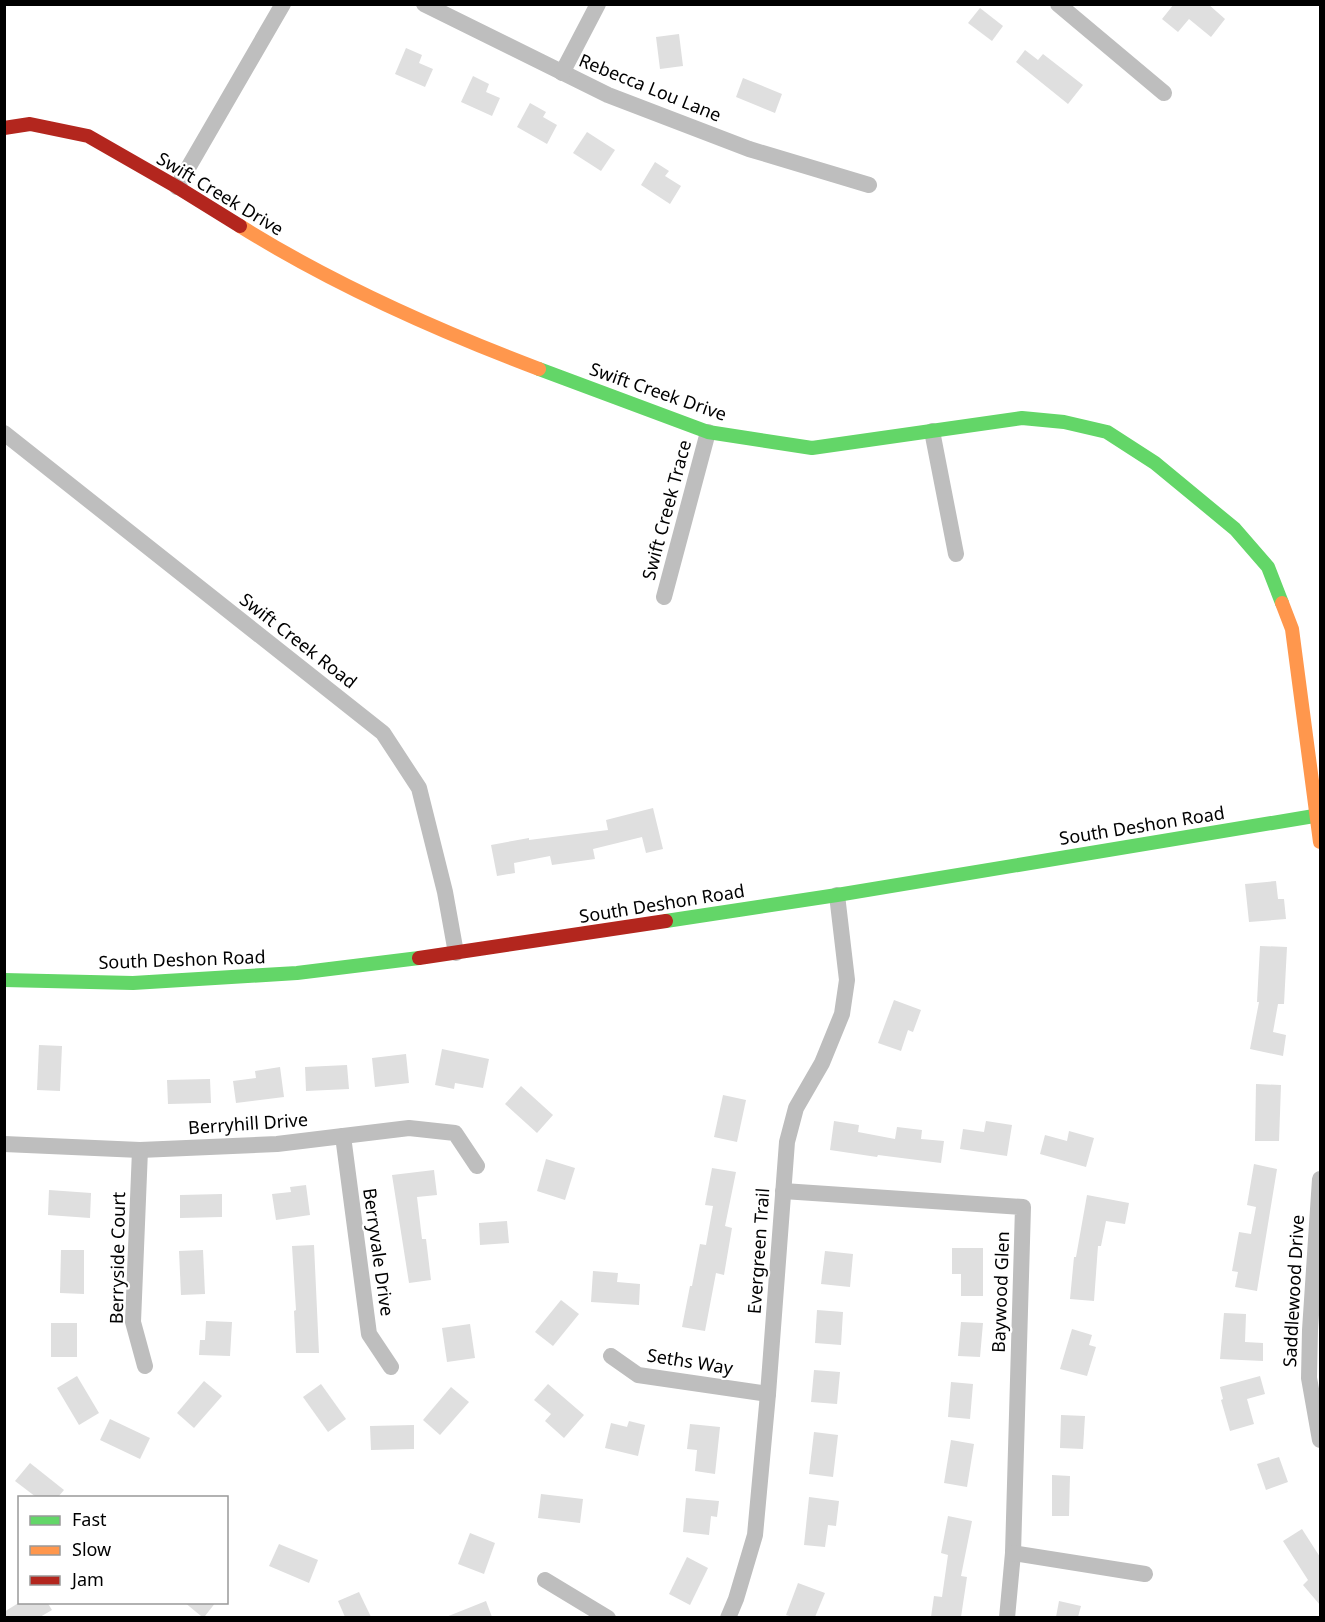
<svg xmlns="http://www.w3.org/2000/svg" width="1325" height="1622" viewBox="0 0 1325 1622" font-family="'Noto Sans',sans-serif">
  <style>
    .building { fill: #dfdfdf }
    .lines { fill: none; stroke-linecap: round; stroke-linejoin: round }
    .street { stroke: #bebebe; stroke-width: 16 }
    .fast { stroke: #63d668; stroke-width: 14 }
    .slow { stroke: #ff974d; stroke-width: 14 }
    .jam { stroke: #b3261e; stroke-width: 14 }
    .labels { text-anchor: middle; stroke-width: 4.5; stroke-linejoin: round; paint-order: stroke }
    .street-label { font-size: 18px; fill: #000; stroke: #fff }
  </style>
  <rect width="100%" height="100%" fill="#fff"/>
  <g class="building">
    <polygon points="1174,4 1208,4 1225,19 1211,37 1189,19 1178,32 1162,19"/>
    <polygon points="980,8 1003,26 992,41 968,23"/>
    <polygon points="679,34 683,66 660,69 656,37"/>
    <polygon points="406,48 422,55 419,63 433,69 425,87 395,74"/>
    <polygon points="1025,50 1038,60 1043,54 1083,85 1068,104 1016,62"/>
    <polygon points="473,76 489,84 486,92 500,98 492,116 461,102"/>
    <polygon points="743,78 782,94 775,113 736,97"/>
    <polygon points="530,103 546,112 543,117 557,125 547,144 517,127"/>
    <polygon points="587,132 615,150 601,171 573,153"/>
    <polygon points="655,162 669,171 665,176 681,186 670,204 641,185"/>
    <polygon points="653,808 663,849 646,853 642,837 593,849 595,859 552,865 550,856 514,863 515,873 497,876 491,845 529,838 529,840 608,830 606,820"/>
    <polygon points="1276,881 1278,899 1284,899 1286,919 1249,922 1245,884"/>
    <polygon points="1260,946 1287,947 1284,1004 1278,1004 1273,1032 1286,1035 1283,1056 1250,1049 1259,1002 1257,1002"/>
    <polygon points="894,1000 921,1010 913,1032 908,1030 901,1051 878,1043"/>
    <polygon points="39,1045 62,1046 60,1091 37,1090"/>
    <polygon points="442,1049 489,1059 483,1088 455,1083 454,1089 435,1085"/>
    <polygon points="406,1054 409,1083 375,1087 372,1058"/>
    <polygon points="347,1065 349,1089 306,1091 305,1067"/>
    <polygon points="280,1067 284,1097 236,1103 233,1081 256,1078 255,1071"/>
    <polygon points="210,1079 211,1103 168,1104 167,1080"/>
    <polygon points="1256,1084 1281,1085 1279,1141 1255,1141"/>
    <polygon points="521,1086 553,1115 537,1133 505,1104"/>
    <polygon points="723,1095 746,1100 737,1142 714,1137"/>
    <polygon points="834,1121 859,1125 858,1132 895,1139 897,1127 922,1130 921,1139 944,1141 941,1163 878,1155 877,1157 830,1150"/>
    <polygon points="986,1121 1012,1125 1007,1156 960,1149 963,1129 984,1132"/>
    <polygon points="1069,1131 1094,1138 1086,1167 1040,1154 1045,1135 1067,1141"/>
    <polygon points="546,1159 575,1168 565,1200 537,1191"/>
    <polygon points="1254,1164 1277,1169 1257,1291 1235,1287 1238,1272 1232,1271 1239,1232 1251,1234 1256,1207 1247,1205"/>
    <polygon points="712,1168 736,1172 725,1226 732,1228 724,1275 716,1273 705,1331 682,1327 690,1286 692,1286 700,1244 706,1245 713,1206 705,1205"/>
    <polygon points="434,1170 437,1195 417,1197 422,1239 426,1239 431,1280 409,1283 392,1175"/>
    <polygon points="306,1185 310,1215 276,1220 272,1194 291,1192 290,1187"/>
    <polygon points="49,1190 91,1193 90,1218 48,1215"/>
    <polygon points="222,1194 222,1217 180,1218 180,1195"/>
    <polygon points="1087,1195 1129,1203 1125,1224 1106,1221 1101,1246 1098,1246 1094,1301 1070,1299 1074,1257 1076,1257"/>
    <polygon points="507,1221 509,1243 480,1245 479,1223"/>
    <polygon points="314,1245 319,1353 296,1353 294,1311 296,1310 292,1246"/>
    <polygon points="952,1248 983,1248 983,1296 961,1296 961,1274 952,1274"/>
    <polygon points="61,1250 84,1250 84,1294 60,1293"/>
    <polygon points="203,1250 205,1294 181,1295 179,1251"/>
    <polygon points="825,1251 853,1254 850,1287 821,1284"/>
    <polygon points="593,1271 618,1273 617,1282 640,1284 639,1305 591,1302"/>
    <polygon points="561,1300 579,1314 553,1346 535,1332"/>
    <polygon points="817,1310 843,1312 841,1345 815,1343"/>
    <polygon points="1224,1313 1246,1314 1245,1342 1263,1343 1263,1361 1220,1359"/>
    <polygon points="206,1321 232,1322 230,1356 199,1355 200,1340 205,1340"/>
    <polygon points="961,1322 983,1323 980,1357 958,1356"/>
    <rect x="51" y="1323" width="26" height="34"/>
    <polygon points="470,1324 475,1358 447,1362 442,1328"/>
    <polygon points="1072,1329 1092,1335 1089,1345 1096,1347 1087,1376 1060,1369"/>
    <polygon points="814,1370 840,1372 837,1404 811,1402"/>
    <polygon points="77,1376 99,1413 79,1425 57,1388"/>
    <polygon points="1260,1376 1265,1394 1247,1399 1254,1424 1230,1431 1221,1400 1223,1399 1220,1387"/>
    <polygon points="204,1381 222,1396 194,1428 177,1413"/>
    <polygon points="951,1382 973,1384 970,1419 948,1417"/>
    <polygon points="321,1384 346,1419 328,1432 303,1397"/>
    <polygon points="548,1384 584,1415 564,1438 545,1421 551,1414 534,1400"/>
    <polygon points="451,1387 469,1402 440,1435 423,1420"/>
    <polygon points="1061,1415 1085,1416 1083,1449 1060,1448"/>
    <polygon points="110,1419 150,1438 140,1459 100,1440"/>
    <polygon points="629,1421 645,1425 638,1456 605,1448 611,1423 627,1427"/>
    <polygon points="690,1424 720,1427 715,1474 695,1471 697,1450 687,1449"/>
    <polygon points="414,1425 414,1449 371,1450 370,1426"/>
    <polygon points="814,1432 838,1435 833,1477 809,1474"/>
    <polygon points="951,1440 974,1444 967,1487 944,1483"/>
    <polygon points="1279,1457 1288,1482 1266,1490 1257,1464"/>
    <polygon points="30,1463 64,1490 58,1497 36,1497 15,1481"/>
    <polygon points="1052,1475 1070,1476 1069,1516 1052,1516"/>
    <polygon points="541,1494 583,1499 580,1523 538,1518"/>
    <polygon points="809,1497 839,1501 836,1526 828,1525 825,1547 804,1545"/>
    <polygon points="686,1498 719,1501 717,1517 711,1516 709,1535 683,1532"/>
    <polygon points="948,1516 972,1521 961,1576 967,1577 961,1617 931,1617 934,1596 942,1597 948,1555 941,1553"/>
    <polygon points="1302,1529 1320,1557 1320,1605 1303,1585 1308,1580 1283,1541"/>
    <polygon points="470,1533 495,1543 484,1574 458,1564"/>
    <polygon points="279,1544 318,1560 309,1583 269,1566"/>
    <polygon points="687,1557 708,1568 690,1605 669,1594"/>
    <polygon points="798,1583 825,1593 815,1617 793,1617 786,1615"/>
    <polygon points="359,1592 371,1617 345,1617 338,1601"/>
    <polygon points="486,1601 492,1617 446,1617"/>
    <polygon points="1059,1601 1081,1606 1078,1617 1056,1617"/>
    <polygon points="20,1602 47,1602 52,1610 40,1617 4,1617 4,1612"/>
    <polygon points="184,1602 216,1602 205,1616 201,1616"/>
  </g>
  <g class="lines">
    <g class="street">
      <polyline points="424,4 608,95 749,149 869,185"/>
      <polyline points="1058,4 1164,93"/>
      <polyline points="562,73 598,4"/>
      <polyline points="177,187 283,4"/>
      <polyline points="932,431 956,554"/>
      <polyline points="4,433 383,733 419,788 445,892 456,953"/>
      <polyline points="664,597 708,432"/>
      <polyline points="343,1136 369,1334 391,1367"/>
      <polyline points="4,1144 140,1150 277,1144 409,1128 455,1133 477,1166"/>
      <polyline points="140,1150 133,1322 145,1366"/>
      <polyline points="1320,1179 1310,1330 1309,1378 1320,1440"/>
      <polyline points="783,1191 1023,1207 1013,1553 1007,1618"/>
      <polyline points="611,1356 638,1375 768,1394"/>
      <polyline points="1013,1553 1145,1574"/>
      <polyline points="545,1580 608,1618"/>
      <polyline points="728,1618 736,1599 755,1535 768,1394 787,1142 796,1108 822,1063 842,1014 847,980 837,895"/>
    </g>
    <g class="fast">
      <polyline points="539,369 708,432 812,448 1022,418 1064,422 1107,432 1155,463 1235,529 1268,567 1282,603"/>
      <polyline points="666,921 837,895 1320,815"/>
      <polyline points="4,980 133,983 297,973 419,958"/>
    </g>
    <g class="slow">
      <path d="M240,226c94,59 196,104 299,143"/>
      <polyline points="1282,603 1292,629 1320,842"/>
    </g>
    <g class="jam">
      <polyline points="4,128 30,124 88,136 177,187 240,226"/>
      <polyline points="419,958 666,921"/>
    </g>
  </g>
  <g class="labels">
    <g class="street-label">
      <text transform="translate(650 88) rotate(22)" y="6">Rebecca Lou Lane</text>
      <text transform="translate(220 194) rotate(31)" y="6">Swift Creek Drive</text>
      <text transform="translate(658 392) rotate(19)" y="6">Swift Creek Drive</text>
      <text transform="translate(667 510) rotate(-75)" y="6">Swift Creek Trace</text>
      <text transform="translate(298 641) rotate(38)" y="6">Swift Creek Road</text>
      <text transform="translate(1142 826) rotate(-9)" y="6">South Deshon Road</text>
      <text transform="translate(662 904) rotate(-9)" y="6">South Deshon Road</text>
      <text transform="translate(182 960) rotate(-2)" y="6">South Deshon Road</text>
      <text transform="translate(248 1124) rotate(-4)" y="6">Berryhill Drive</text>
      <text transform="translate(759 1251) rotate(-86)" y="6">Evergreen Trail</text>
      <text transform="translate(378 1252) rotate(82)" y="6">Berryvale Drive</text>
      <text transform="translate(118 1258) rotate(-89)" y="6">Berryside Court</text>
      <text transform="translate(1294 1291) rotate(-87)" y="6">Saddlewood Drive</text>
      <text transform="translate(1001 1292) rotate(-88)" y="6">Baywood Glen</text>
      <text transform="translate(690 1362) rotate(9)" y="6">Seths Way</text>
    </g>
  </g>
  <rect width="1325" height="1622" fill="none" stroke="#000000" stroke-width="12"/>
  <rect x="18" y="1496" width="210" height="108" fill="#ffffff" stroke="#999999" stroke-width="1.5"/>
  <rect x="30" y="1516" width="30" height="9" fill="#63d668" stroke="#999999" stroke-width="1.5"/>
  <text x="72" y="1526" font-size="18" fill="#000000">Fast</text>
  <rect x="30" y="1546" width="30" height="9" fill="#ff974d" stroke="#999999" stroke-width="1.5"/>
  <text x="72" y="1556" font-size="18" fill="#000000">Slow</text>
  <rect x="30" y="1576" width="30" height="9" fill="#b3261e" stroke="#999999" stroke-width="1.5"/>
  <text x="72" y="1586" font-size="18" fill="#000000">Jam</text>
</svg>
